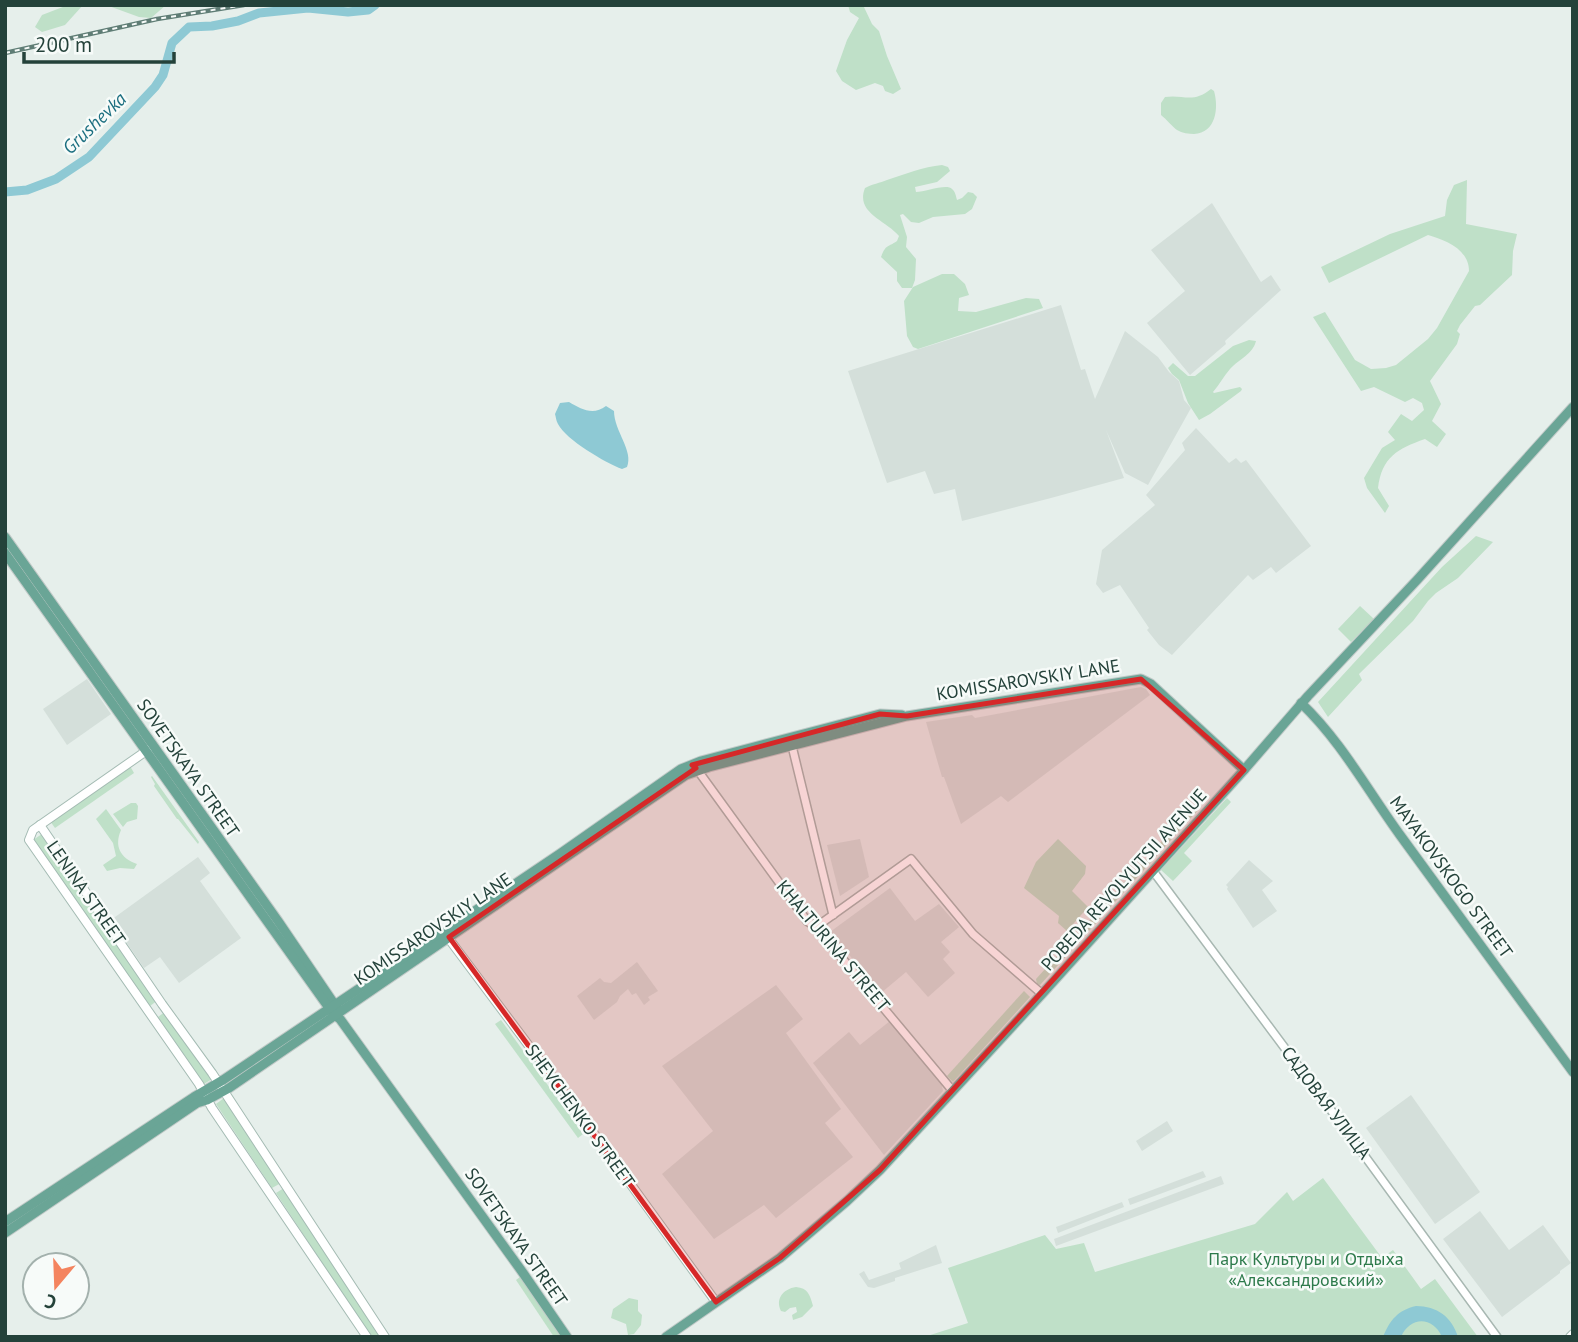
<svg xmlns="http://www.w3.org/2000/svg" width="1578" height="1342" viewBox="0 0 1578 1342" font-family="'PT Sans',sans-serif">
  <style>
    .built { fill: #d4dfda }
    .green { fill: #bfe0c8 }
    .water { fill: #8ec9d4 }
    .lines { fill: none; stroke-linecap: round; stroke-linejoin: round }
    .river { stroke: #8ec9d4; stroke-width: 9 }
    .tertiary-casing { stroke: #a8b8b2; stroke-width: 10 }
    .secondary-casing { stroke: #a4bbb3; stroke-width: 10 }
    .primary-casing { stroke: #c2cac8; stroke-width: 11 }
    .tertiary { stroke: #fff; stroke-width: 7 }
    .secondary { stroke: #fff; stroke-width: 8 }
    .primary { stroke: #6aa596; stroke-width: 9 }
    .rail-casing { stroke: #5f7d75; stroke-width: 4.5 }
    .rail { stroke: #f7fbf9; stroke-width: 2; stroke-dasharray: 5; stroke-linecap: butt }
    .marked { fill: #d62828; fill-opacity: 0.2; stroke: #d62828; stroke-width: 5; stroke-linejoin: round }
    .labels { text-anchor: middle; stroke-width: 5; stroke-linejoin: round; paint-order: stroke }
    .street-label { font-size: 18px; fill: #24423a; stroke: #f7fbf9 }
    .park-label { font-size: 18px; fill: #2d7a4b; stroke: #f7fbf9 }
    .water-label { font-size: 19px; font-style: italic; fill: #1c6f80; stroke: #f7fbf9 }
  </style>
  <rect width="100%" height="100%" fill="#e6efeb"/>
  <g class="built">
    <polygon points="1212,203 1261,282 1271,275 1281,290 1225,341 1226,344 1190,375 1147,323 1185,291 1151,250"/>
    <polygon points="1061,305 1081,370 1085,369 1095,399 1125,331 1158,357 1169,372 1179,381 1184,400 1191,408 1148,485 1125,473 1106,430 1124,478 1051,498 962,521 955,489 934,494 925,471 887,483 848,371"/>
    <polygon points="1196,428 1229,463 1236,458 1241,463 1246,460 1311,546 1276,573 1271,567 1253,580 1248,575 1172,655 1159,645 1147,630 1149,628 1120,585 1103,593 1096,584 1102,550 1155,505 1146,495 1185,450 1182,443"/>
    <polygon points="87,679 111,714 67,745 43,709"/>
    <polygon points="1141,687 1146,689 1150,695 1008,802 1001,796 961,824 944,777 942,777 926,722 972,715 975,718"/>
    <polygon points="860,839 869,877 840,896 827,845"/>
    <polygon points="198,857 210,873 200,881 241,938 179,983 160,957 144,968 111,920"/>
    <polygon points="1249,860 1273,881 1262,890 1277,911 1253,928 1227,889 1228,887 1226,885"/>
    <polygon points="890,888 915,921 939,904 959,927 941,942 950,952 943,959 955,973 928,997 906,972 881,993 830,932"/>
    <polygon points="637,962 658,991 648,997 650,1000 644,1005 636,993 632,995 628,989 620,996 617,1002 594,1020 577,996 600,978 604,982 611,983"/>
    <polygon points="776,985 803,1019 786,1033 841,1109 825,1123 853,1157 776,1218 764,1205 714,1239 662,1174 713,1131 662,1066"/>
    <polygon points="890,1021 941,1081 943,1091 884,1155 813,1063 849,1032 860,1045"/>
    <polygon points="1411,1095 1480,1192 1435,1224 1366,1128"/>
    <polygon points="1167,1121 1173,1131 1142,1151 1136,1141"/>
    <polygon points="1203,1171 1206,1177 1130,1205 1128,1199"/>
    <polygon points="1221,1176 1224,1184 1056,1246 1054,1239"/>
    <polygon points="1122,1202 1124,1207 1058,1233 1056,1227"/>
    <polygon points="1480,1211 1509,1250 1543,1225 1571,1263 1560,1271 1560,1273 1502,1317 1443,1239"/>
    <polygon points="936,1245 942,1263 895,1278 895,1281 874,1288 868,1287 859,1274 864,1271 869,1280 901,1269 899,1263"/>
  </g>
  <g class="green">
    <polygon points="68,5 83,5 65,25 42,32 35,27 42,15"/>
    <polygon points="106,5 166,5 151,18 139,17"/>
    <polygon points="848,5 863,5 872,24 879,31 887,56 901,89 893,94 885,91 883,86 875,83 856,90 842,81 836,71 847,40 859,18 850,12"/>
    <path d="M1211,89l3,2c5,17 2,42 -20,43 -5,0 -12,-1 -17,-4 -4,-3 -11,-11 -16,-15v-12l4,-6c18,-3 28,7 46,-8z"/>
    <path d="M942,165l6,2 2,4 -13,11 -22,5 1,5c9,0 31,-9 36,-3 3,2 4,7 5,11l5,-2 6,-6 5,1 4,4 -5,12 -7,5 -32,3 -14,6 -8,-1 -8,-8 -3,1 7,22 -1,10 10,12 -1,21 -3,8h-10l-5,-7v-9l-16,-15c5,-13 6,-9 16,-16l2,-5c-13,-16 -44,-23 -34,-48 7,-4 15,-5 22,-8 18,-6 36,-13 55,-15z"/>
    <path d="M1467,180l-1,44 51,10 -4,17 -1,24 -32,30 -5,1 -15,19 -3,6 3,3 -3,10 -27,37 11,23 -9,17 14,13 -9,13 -12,-8c-28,10 -43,18 -47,49l11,18 -4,7 -18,-25 -3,-10 18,-30 13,-8 -7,-8 13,-18 11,7 12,-11 -2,-7 -9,-5 -8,4 -31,-15 -13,4 -48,-74 12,-5 30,48 16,9 15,-1 10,-3 32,-26 9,-11 32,-57c0,-22 -24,-31 -41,-36l-99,48 -8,-16 69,-33 55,-18 2,-16 7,-15z"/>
    <polygon points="942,274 954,274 965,284 969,295 959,298 958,311 976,312 1026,298 1039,299 1043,308 918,349 913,347 907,336 904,301 913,287"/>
    <path d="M1249,340l7,1c-3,13 -17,18 -26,28 -6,7 -11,16 -17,23l1,1 26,-6 2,2 -1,2 -31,23 -11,6 -11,-17 -9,-23 -7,-6 -4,-6 5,-5 15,13h7l38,-30z"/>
    <polygon points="1476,536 1493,542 1458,578 1436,593 1428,601 1413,621 1359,674 1362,680 1328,717 1318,702 1442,567"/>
    <polygon points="1360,606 1374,619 1351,642 1338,629"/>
    <polygon points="130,766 134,773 55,828 50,821"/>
    <polygon points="152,776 199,842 198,844 178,819 177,819 154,786 155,784 151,777"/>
    <polygon points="1227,798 1231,802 1184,853 1192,861 1173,881 1161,870"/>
    <polygon points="131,803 136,803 138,806 137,819 127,822 123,827 113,814"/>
    <polygon points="1194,806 1198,807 1198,810 1040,985 1037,984 1036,979"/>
    <path d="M106,809l15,21c-7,16 -1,28 16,34l-3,5 -14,-1 -13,3 -4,-6 13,-9 -3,-13 -17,-24z"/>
    <polygon points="42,834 158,1000 150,1006 33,840"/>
    <polygon points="1058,839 1086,866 1085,874 1072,891 1088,907 1067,931 1058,923 1059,916 1024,888 1036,862"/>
    <polygon points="1024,991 1030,997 953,1082 947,1076"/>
    <polygon points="166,1011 212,1079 204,1084 158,1017"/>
    <polygon points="501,1020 583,1134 578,1138 495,1024"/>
    <polygon points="224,1098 281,1183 272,1188 216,1104"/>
    <polygon points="1323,1178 1382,1258 1393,1250 1421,1289 1435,1279 1478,1337 924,1337 968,1323 948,1268 1045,1235 1056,1249 1084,1243 1095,1272 1255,1224 1287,1192 1293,1201"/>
    <polygon points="284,1188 382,1337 371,1337 276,1193"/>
    <polygon points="520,1277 561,1337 554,1337 516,1280"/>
    <path d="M796,1287c12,1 14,8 17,19l-11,11 -9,3 -1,-5 5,-3 -1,-5 -6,1 -5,4 -4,-1c-6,-12 2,-22 15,-24z"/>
    <polygon points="629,1298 638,1300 638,1311 642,1315 641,1325 634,1334 628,1335 626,1324 611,1318 613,1309"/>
  </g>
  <g class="water">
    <path d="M569,402c12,7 24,14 37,4l8,5c0,20 20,40 13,56l-5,2c-16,-6 -56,-29 -64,-45 -2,-3 -2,-7 -3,-10l5,-11z"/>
    <path d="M1416,1306c21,0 36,11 42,31h-16c-9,-21 -32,-21 -41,0h-18c7,-17 15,-27 33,-31z"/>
  </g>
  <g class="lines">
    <polyline class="river" points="5,192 27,190 56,179 89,157 155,87 163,75 172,43 189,27 212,26 238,21 259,13 308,8 348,12 368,10 375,5"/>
    <g class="tertiary-casing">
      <g id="tertiary">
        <polyline points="792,746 833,915"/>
        <polyline points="696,768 807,921 816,927 952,1090"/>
        <polyline points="1153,871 1345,1129 1497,1337"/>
        <polyline points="816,927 911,859 973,934 1042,994"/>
      </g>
    </g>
    <g class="secondary-casing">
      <g id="secondary">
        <polyline points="149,749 33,830 29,840 199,1084 212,1108 367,1337"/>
        <polyline points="40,825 162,1004 212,1073 385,1337"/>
        <polyline points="446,935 574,1106 716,1302"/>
        <polyline points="1570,1337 1573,1334"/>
      </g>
    </g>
    <g class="primary-casing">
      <g id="primary">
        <polyline points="5,537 278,921 337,1008"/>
        <polyline points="5,553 334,1015 340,1019 523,1273 567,1337"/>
        <path d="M1301,703c40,38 67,88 99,132 58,79 115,158 173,237"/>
        <polyline points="5,1222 194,1097 223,1080 561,853 681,769 701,761 880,714 902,715"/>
        <polyline points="5,1233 197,1103 207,1100 229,1088 686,775 709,767 907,716 1141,679 1151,684 1244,770"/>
        <polyline points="666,1337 780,1258 847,1201 880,1170 1042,994 1244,770 1308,696 1417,580 1573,407"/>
      </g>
    </g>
    <use href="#tertiary" class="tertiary"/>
    <use href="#secondary" class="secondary"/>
    <use href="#primary" class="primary"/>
    <g class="rail-casing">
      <polyline id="rail" points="5,53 157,19 244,5"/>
    </g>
    <use href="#rail" class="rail"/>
  </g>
  <path class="marked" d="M1141,679l103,91 -364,400 -100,88 -64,44 -267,-365 247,-169 -4,-3 188,-51 27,2z"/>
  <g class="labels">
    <g class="street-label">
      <text transform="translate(1028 680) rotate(-9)" y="6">KOMISSAROVSKIY LANE</text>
      <text transform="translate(188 768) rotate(55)" y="6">SOVETSKAYA STREET</text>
      <text transform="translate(1451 877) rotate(54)" y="6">MAYAKOVSKOGO STREET</text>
      <text transform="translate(1124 880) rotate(-48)" y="6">POBEDA REVOLYUTSII AVENUE</text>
      <text transform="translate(86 893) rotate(55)" y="6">LENINA STREET</text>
      <text transform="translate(433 929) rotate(-34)" y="6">KOMISSAROVSKIY LANE</text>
      <text transform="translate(833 946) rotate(50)" y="6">KHALTURINA STREET</text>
      <text transform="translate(1326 1103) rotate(53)" y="6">САДОВАЯ УЛИЦА</text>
      <text transform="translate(580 1116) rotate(54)" y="6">SHEVCHENKO STREET</text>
      <text transform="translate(516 1237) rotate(55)" y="6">SOVETSKAYA STREET</text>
    </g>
    <g class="park-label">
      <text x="1306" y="1265">Парк Культуры и Отдыха<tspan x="1306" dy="21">«Александровский»</tspan></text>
    </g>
    <g class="water-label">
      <text transform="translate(94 123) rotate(-44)" y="7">Grushevka</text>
    </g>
  </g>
  <rect width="1578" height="1342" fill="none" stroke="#24423a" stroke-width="14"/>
  <g transform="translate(56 1286) rotate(199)"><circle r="33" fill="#f7fbf9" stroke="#a3b1ad" stroke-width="2"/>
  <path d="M0-5L12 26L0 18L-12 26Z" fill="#f4845f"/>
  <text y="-10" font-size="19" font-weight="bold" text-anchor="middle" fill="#24423a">С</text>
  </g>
  <path d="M24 52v10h150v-10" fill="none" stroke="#24423a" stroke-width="3.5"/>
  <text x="35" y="52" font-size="21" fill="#24423a" stroke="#f7fbf9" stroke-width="5" paint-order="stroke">200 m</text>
</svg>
